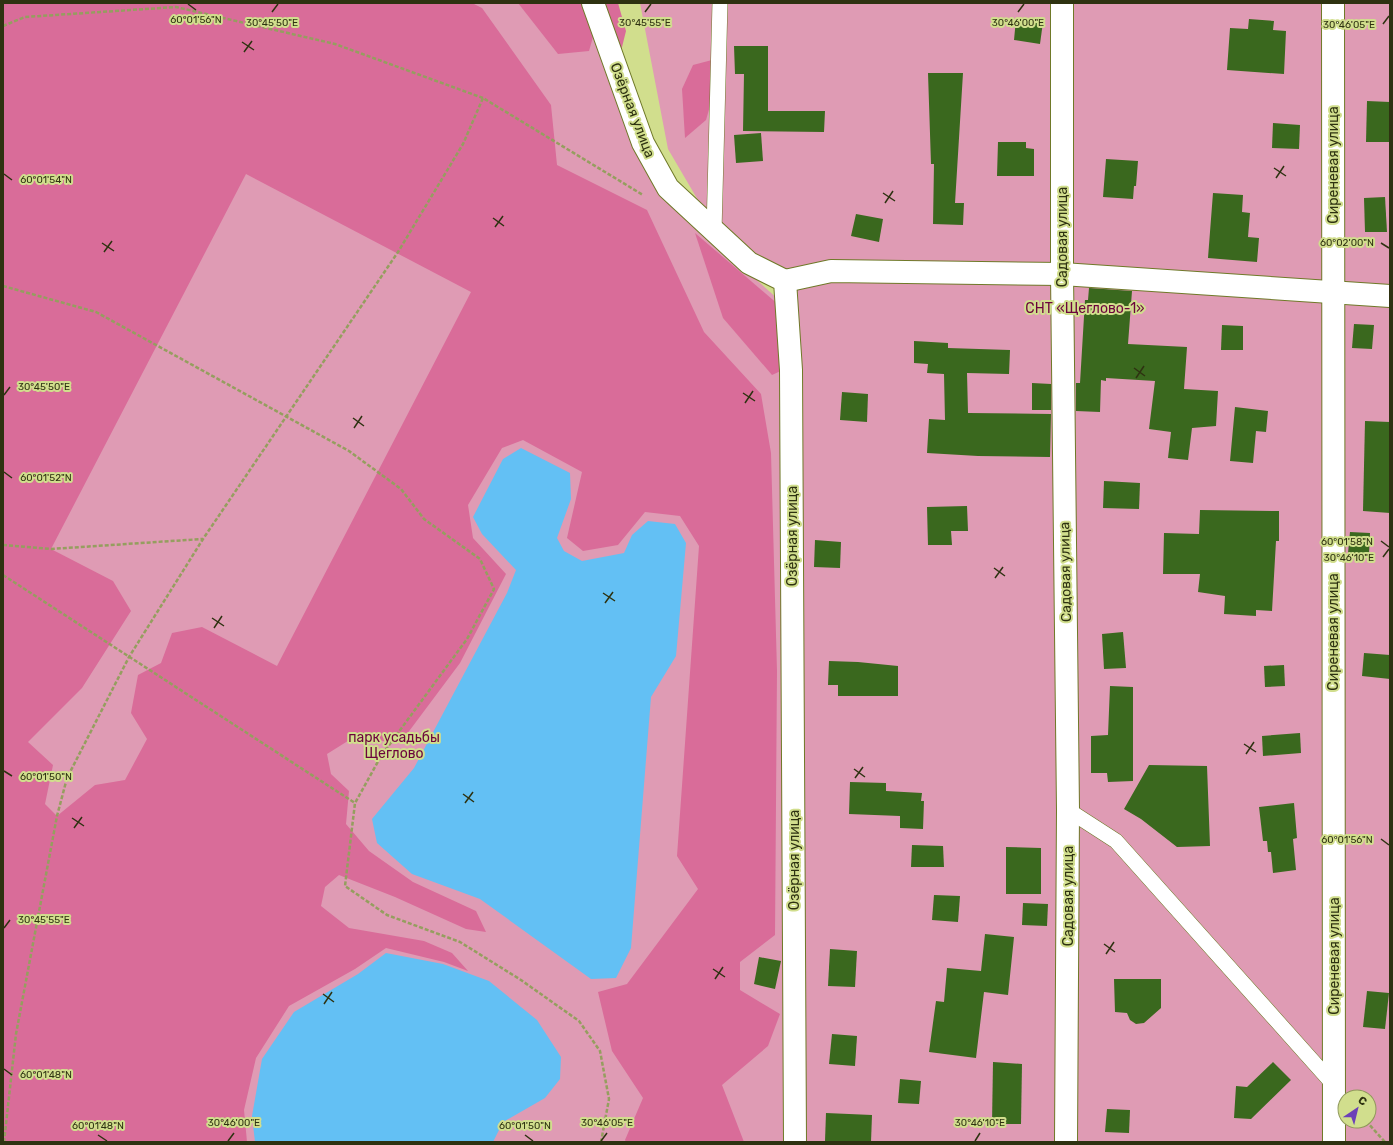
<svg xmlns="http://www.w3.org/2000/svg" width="1393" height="1145" viewBox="0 0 1393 1145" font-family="Rubik,sans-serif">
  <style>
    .green { fill: #df9bb4; fill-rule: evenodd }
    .forest { fill: #d96c99; fill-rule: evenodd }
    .water { fill: #63c0f4 }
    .building { fill: #3a681e }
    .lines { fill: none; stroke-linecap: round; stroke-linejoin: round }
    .lane-casing { stroke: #6f7928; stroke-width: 16 }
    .street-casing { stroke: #6f7928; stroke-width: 24 }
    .path { stroke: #959e5f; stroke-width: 2.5; stroke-dasharray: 4 2; stroke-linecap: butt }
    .lane { stroke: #fff; stroke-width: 15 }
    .street { stroke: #fff; stroke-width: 22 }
    .ticks { fill: none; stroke: #2e3211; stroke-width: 1.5 }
    .labels { text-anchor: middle; stroke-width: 4; stroke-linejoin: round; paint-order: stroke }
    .street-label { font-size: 14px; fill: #2e3211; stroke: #d1de8d }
    .park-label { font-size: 14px; fill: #6c043d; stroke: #d1de8d }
    .ticks-label { font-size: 10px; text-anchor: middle; fill: #2e3211; stroke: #d1de8d; stroke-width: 4; stroke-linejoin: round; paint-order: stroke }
  </style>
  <rect width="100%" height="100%" fill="#d1de8d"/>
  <path class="green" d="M3,3h581l77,191 118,106 -6,-22 -71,-71 -34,-58 -28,-146h750v1139h-1387zM1345,1097h24v24h-24z"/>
  <g class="forest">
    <path d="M3,3h469l10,5 69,97 6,60 90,45 57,122 57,62 10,59 6,218 -2,264 -35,27v28l40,24 -12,32 -46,39 22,57h-118l-1,-2 18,-42 -31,-47 -14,-59 29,-8 71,-95 -21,-33 22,-310 -19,-30 -35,-4 -27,33 -35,6 -16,-13 15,-66 -59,-32 -21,8 -34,57 5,33 33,36 -46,89 -59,79 -50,-3 -24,15 4,20 18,17 -3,33 23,27 44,31 63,29 10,21 -20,-3 -71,-32 -56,-22 -14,12 -4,19 28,22 75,13 28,12 16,18 -24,-9 -58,-14 -31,21 -66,37 -33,52 -12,52 3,32h-244zM246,174l225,118 -194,374 -75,-39 -30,6 -11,30 -23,12 -7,38 16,26 -22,41 -30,5 -38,31 -12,-12 8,-39 -25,-23 54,-54 49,-77 -18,-30 -62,-32z"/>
    <polygon points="518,3 592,3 599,16 589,51 558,54"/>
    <polygon points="602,3 618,3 626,31 621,51"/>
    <polygon points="712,60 715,88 706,120 685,138 682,89 693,65"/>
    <polygon points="695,233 779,305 785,369 772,375 723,318"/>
  </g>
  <g class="water">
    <polygon points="521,448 570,473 571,499 557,538 564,551 582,561 624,553 632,535 648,521 675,524 686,543 676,656 651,697 631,948 616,978 591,979 480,899 412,874 377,843 372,819 414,768 507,593 516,570 482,534 473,517 503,459"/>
    <polygon points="386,953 443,964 489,981 537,1020 561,1057 560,1079 545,1098 503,1122 493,1142 255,1142 252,1116 262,1059 294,1012 358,974"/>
  </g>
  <g class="building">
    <polygon points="1016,19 1043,22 1040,44 1014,40"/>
    <polygon points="1249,19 1274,21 1273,30 1286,31 1284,74 1227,70 1230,28 1248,29"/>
    <polygon points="734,46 768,46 768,111 825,111 824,132 743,131 744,74 735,74"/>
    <polygon points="928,73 963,73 955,203 964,203 963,225 933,224 934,164 931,164"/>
    <polygon points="1367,101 1390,102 1390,142 1366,142"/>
    <polygon points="1273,123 1300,125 1299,149 1272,148"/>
    <polygon points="761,133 763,161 736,163 734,135"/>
    <polygon points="998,142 1026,142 1026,148 1034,149 1034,176 997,176"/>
    <polygon points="1106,159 1138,161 1136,186 1134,186 1133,199 1103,197"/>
    <polygon points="1213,193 1243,195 1242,212 1250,213 1248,237 1259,238 1257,262 1208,258"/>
    <polygon points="1385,197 1387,232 1365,232 1364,198"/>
    <polygon points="856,214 883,219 879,242 851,236"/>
    <polygon points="1089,288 1132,291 1128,344 1187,347 1184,389 1218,391 1216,426 1192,428 1188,460 1168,458 1171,432 1149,429 1155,381 1106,378 1106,381 1101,380 1100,412 1076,411 1076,383 1080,383 1085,300 1088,300"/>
    <polygon points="1354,324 1374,325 1372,349 1352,348"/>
    <polygon points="1222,325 1243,326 1243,350 1221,350"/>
    <polygon points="914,341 948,343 948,348 1010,350 1009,374 967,373 968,413 1051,414 1050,457 978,456 927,453 929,419 945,420 944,374 927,373 928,364 914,363"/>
    <polygon points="1032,383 1051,384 1051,410 1032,410"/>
    <polygon points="842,392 868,394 867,422 840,420"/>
    <polygon points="1235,407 1268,411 1266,432 1256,431 1253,463 1230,461"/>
    <polygon points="1365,421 1390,422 1390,513 1363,511"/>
    <polygon points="1104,481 1140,483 1139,509 1103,508"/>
    <polygon points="967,506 968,531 951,531 952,545 928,545 927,507"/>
    <polygon points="1200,510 1279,511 1279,541 1276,541 1272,611 1256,610 1256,616 1224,614 1225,596 1198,592 1200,574 1163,574 1164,533 1199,534"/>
    <polygon points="1350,532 1370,533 1369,554 1348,553"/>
    <polygon points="815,540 841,542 840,568 814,567"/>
    <polygon points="1123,632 1126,668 1104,669 1102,634"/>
    <polygon points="1364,653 1390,655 1390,679 1362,676"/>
    <polygon points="829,661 858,662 898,666 898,696 838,696 838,685 828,685"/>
    <polygon points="1284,665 1285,686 1265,687 1264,666"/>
    <polygon points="1110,686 1133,687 1133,781 1108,782 1107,773 1091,773 1091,736 1108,735"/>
    <polygon points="1300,733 1301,753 1263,756 1262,736"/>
    <polygon points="1149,765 1207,766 1210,846 1177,847 1141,819 1124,809"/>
    <polygon points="850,782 886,783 886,791 922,793 921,801 924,801 923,829 900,828 900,816 849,814"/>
    <polygon points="1294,803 1297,838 1293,839 1296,870 1273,873 1271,852 1268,852 1267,841 1263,841 1259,807"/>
    <polygon points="912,845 943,846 944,867 911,867"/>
    <polygon points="1006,847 1041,848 1041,894 1006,894"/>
    <polygon points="934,895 960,896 958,922 932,920"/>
    <polygon points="1023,903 1048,904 1047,926 1022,925"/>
    <polygon points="985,934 1014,937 1008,995 984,992 976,1058 929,1052 936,1001 944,1002 947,968 981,971"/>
    <polygon points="830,949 857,951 855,987 828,986"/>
    <polygon points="759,957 781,961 775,989 754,984"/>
    <polygon points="1114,979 1161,979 1161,1008 1144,1023 1136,1024 1130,1020 1127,1013 1115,1012"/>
    <polygon points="1367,991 1389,993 1385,1029 1363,1027"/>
    <polygon points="832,1034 857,1036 855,1066 829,1064"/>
    <polygon points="993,1062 1022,1064 1021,1124 992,1124"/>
    <polygon points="1273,1062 1291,1080 1251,1119 1234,1118 1236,1086 1247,1087"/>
    <polygon points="900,1079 921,1081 919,1104 898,1103"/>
    <polygon points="1107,1109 1130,1110 1129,1133 1105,1132"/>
    <polygon points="826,1113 872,1115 871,1142 825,1141"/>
  </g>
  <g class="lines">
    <g class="lane-casing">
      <g id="lane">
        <polyline points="714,231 720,3"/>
        <polyline points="1068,810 1116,841 1334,1085"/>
      </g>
    </g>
    <g class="street-casing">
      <g id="street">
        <polyline points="593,3 643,143 668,188 749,263 785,281 791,370 795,1142"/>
        <polyline points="1062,3 1062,274 1068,810 1066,1142"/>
        <polyline points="1333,3 1334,1142"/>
        <polyline points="785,281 831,271 1062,274 1390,296"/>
      </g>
    </g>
    <g class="path">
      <polyline points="3,26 25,17 176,7 335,44 483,98"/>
      <polyline points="3,286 96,312 349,451 401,489 424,519 480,559 494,589 467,639 381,756 355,803 345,886 387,915 460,942 521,980 579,1021 600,1051 609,1099 601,1142"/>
      <polyline points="3,545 51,549 202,539"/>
      <polyline points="3,575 355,803"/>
      <polyline points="1366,1121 1385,1142"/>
      <polyline points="4,1142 16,1034 57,816 67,778 129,657 203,539 398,252 463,144 483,98 643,195"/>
    </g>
    <use href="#lane" class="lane"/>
    <use href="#street" class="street"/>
  </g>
  <path class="ticks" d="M188,4l8,6M272,12l6,-8M645,12l6,-8M1018,12l6,-8M1383,24l6,-8M242,42l12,8M244,52l8,-11M1274,168l12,8M4,174l8,6M1276,178l8,-12M883,193l12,8M885,203l8,-12M493,218l11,8M495,227l8,-11M102,243l12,8M1381,243l8,5M104,252l8,-11M1134,368l11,8M1136,378l8,-12M743,393l12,8M4,395l6,-8M745,403l8,-12M353,418l11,8M354,428l8,-12M4,472l8,6M1381,541l8,6M1383,557l6,-8M994,568l11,8M995,578l8,-11M603,593l12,8M605,603l8,-11M212,618l12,8M214,628l8,-12M1244,744l12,8M1246,754l8,-12M854,769l11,8M4,771l8,5M855,778l8,-11M463,794l11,8M465,803l8,-11M72,818l12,8M74,828l8,-11M1381,839l8,6M4,928l6,-8M1104,944l11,8M1106,954l8,-12M713,969l12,8M715,979l8,-12M323,994l11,8M324,1004l8,-12M4,1069l8,6M98,1135l9,6M525,1135l8,6M228,1141l6,-8M601,1141l6,-8M975,1141l5,-8"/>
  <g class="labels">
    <g class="street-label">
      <text transform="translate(633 110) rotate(69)" y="5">Озёрная улица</text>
      <text transform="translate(1333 165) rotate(-90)" y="5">Сиреневая улица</text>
      <text transform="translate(1062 237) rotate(-90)" y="5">Садовая улица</text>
      <text transform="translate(792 536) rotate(-90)" y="5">Озёрная улица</text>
      <text transform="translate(1065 572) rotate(-91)" y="5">Садовая улица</text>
      <text transform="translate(1333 632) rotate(-90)" y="5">Сиреневая улица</text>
      <text transform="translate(794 860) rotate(-90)" y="5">Озёрная улица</text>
      <text transform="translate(1068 896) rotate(-90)" y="5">Садовая улица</text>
      <text transform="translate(1334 956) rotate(-90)" y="5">Сиреневая улица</text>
    </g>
    <g class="park-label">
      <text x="1085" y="313">СНТ «Щеглово-1»</text>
      <text x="394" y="742">парк усадьбы<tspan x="394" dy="16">Щеглово</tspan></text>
    </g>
  </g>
  <g class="ticks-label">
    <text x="196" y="23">60°01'56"N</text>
    <text x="272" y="26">30°45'50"E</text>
    <text x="645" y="26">30°45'55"E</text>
    <text x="1018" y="26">30°46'00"E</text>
    <text x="1349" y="28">30°46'05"E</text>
    <text x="46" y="183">60°01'54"N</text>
    <text x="1347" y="246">60°02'00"N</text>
    <text x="44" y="390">30°45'50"E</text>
    <text x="46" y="481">60°01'52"N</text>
    <text x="1347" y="545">60°01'58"N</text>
    <text x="1349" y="561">30°46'10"E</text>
    <text x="46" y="780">60°01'50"N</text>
    <text x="1347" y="843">60°01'56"N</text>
    <text x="44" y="923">30°45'55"E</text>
    <text x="46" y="1078">60°01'48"N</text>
    <text x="234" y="1126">30°46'00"E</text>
    <text x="607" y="1126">30°46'05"E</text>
    <text x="980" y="1126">30°46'10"E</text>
    <text x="98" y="1129">60°01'48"N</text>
    <text x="525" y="1129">60°01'50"N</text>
  </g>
  <rect width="1393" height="1145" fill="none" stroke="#2e3211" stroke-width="8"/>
  <g transform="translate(1357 1109) rotate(35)"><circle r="19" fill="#d1de8d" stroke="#90995b"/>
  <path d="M0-3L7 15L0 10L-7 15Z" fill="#6c40b8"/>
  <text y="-6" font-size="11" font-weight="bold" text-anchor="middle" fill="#2e3211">С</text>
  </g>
</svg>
